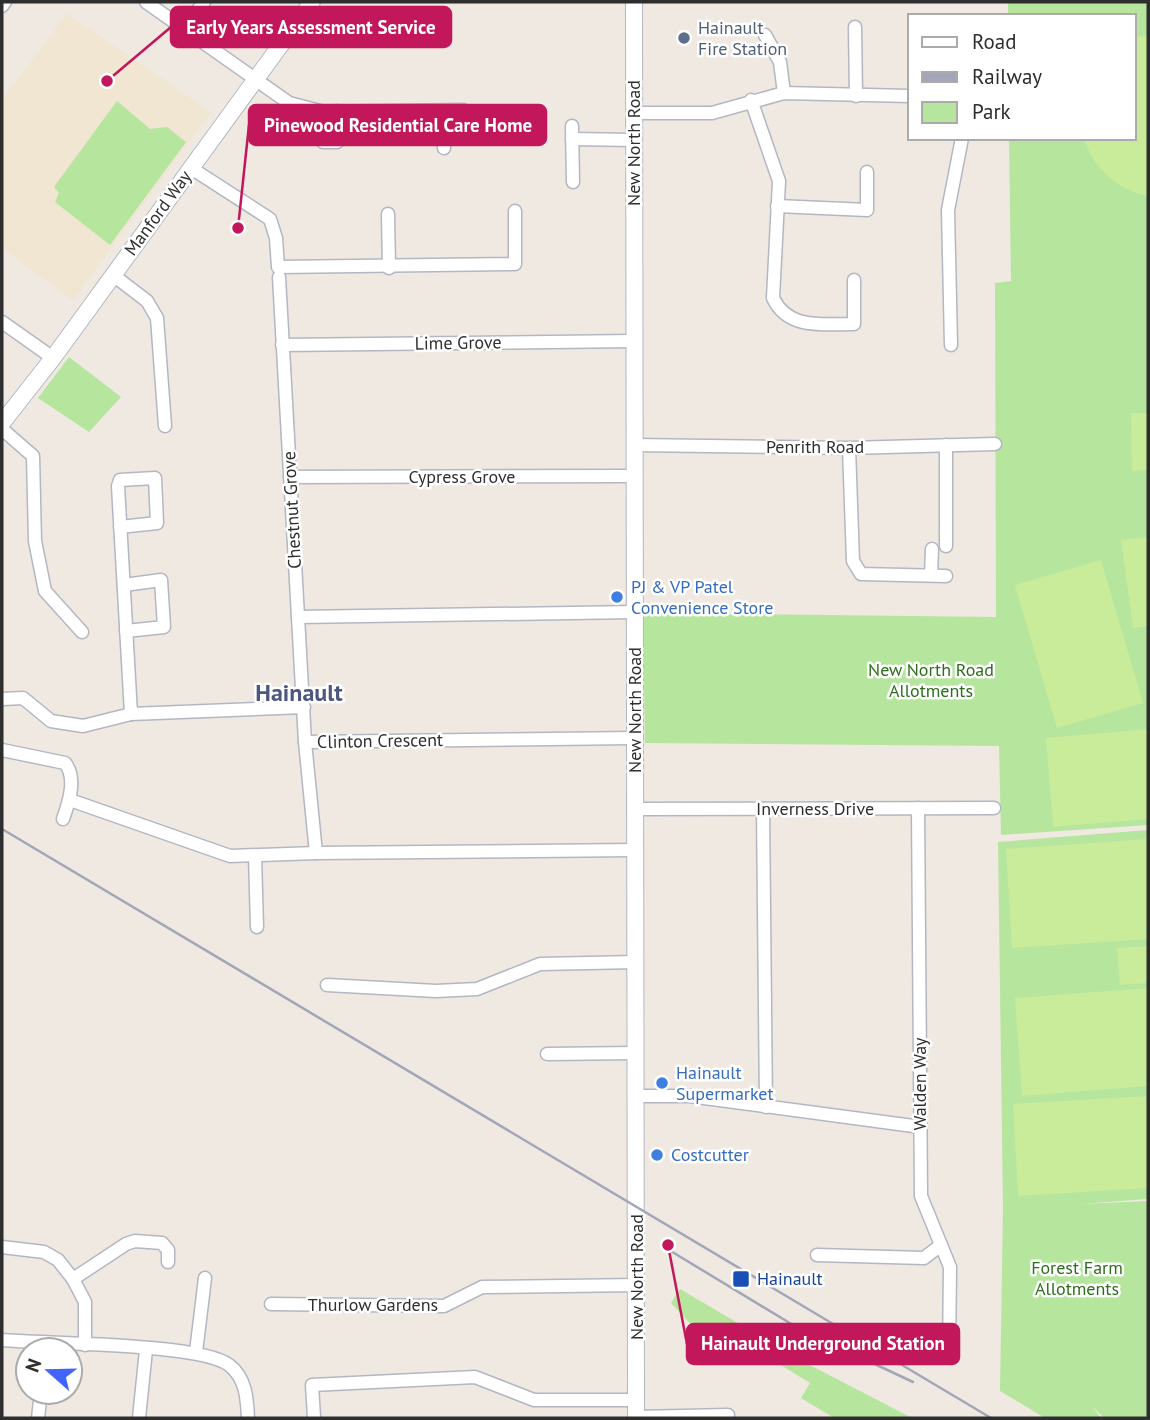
<svg xmlns="http://www.w3.org/2000/svg" width="1150" height="1420" viewBox="0 0 1150 1420" font-family="'PT Sans',sans-serif">
  <style>
    .education { fill: #f0e6d1 }
    .green { fill: #b6e59e }
    .pitch { fill: #c9ec9a }
    .lines { fill: none; stroke-linecap: round; stroke-linejoin: round }
    .minor-casing { stroke: #b4b7c1; stroke-width: 15 }
    .tertiary-casing { stroke: #b4b7c1; stroke-width: 18 }
    .minor { stroke: #fff; stroke-width: 12 }
    .tertiary { stroke: #fff; stroke-width: 16 }
    .rail { stroke: #a3a6b8; stroke-width: 2.5 }
    .service-dot { fill: #5c6f8a; stroke: #fff; stroke-width: 2.5 }
    .shop-dot { fill: #3f7fe0; stroke: #fff; stroke-width: 2.5 }
    .transit-dot { fill: #1a4fb4; stroke: #fff; stroke-width: 2.5 }
    .labels { text-anchor: middle; stroke-width: 5; stroke-linejoin: round; paint-order: stroke }
    .service-label { font-size: 18px; fill: #4e5e75; stroke: #fff; text-anchor: start }
    .street-label { font-size: 18px; fill: #2e2e2e; stroke: #fff }
    .shop-label { font-size: 18px; fill: #366cbe; stroke: #fff; text-anchor: start }
    .park-label { font-size: 18px; fill: #2c6e1b; stroke: #fff }
    .transit-label { font-size: 18px; fill: #164399; stroke: #fff; text-anchor: start }
    .district-label { font-size: 24px; font-weight: bold; fill: #4d5680; stroke: #fff }
    .leader { fill: none; stroke: #c2185b; stroke-width: 2.5 }
    .callout-dot { fill: #c2185b; stroke: #fff; stroke-width: 2.5 }
    .callout { fill: #c2185b; stroke: #c2185b; stroke-width: 2.5 }
    .callout-label { font-size: 19px; text-anchor: middle; font-weight: bold; fill: #fff }
  </style>
  <rect width="100%" height="100%" fill="#efe9e1"/>
  <polygon class="education" points="67,14 211,112 73,300 2,248 2,100"/>
  <g class="green">
    <polygon points="1008,2 1148,2 1148,825 1001,835 999,746 645,743 643,613 996,617 995,283 1011,281 1009,138 1134,138 1134,16 1008,16"/>
    <polygon points="117,101 150,129 167,127 186,142 110,245 55,202 59,193 54,187"/>
    <polygon points="69,357 121,397 89,432 38,398"/>
    <polygon points="1148,830 1148,1199 1080,1204 1148,1201 1148,1418 1104,1418 1092,1406 1101,1418 1045,1418 1000,1391 1003,1208 998,842"/>
    <polygon points="680,1289 804,1362 912,1418 834,1418 801,1398 810,1383 761,1353 752,1365 735,1357 720,1356 671,1303"/>
  </g>
  <g class="pitch">
    <path d="M1148,35v161c-30,-6 -56,-28 -64,-58h50v-100z"/>
    <polygon points="1131,413 1148,413 1148,470 1132,471"/>
    <polygon points="1148,537 1148,626 1133,628 1121,540"/>
    <polygon points="1101,560 1143,703 1057,728 1015,585"/>
    <polygon points="1148,729 1148,819 1053,827 1046,738"/>
    <polygon points="1148,839 1148,939 1012,948 1006,849"/>
    <polygon points="1148,946 1148,983 1120,985 1117,948"/>
    <polygon points="1148,988 1148,1086 1022,1096 1015,998"/>
    <polygon points="1148,1096 1148,1188 1018,1196 1013,1104"/>
  </g>
  <g class="lines">
    <g class="minor-casing">
      <g id="minor">
        <polyline points="146,2 289,103 324,112 463,110"/>
        <polyline points="2,6 5,2"/>
        <polyline points="855,27 856,96"/>
        <polyline points="183,29 204,2"/>
        <polyline points="765,35 780,62 784,93"/>
        <path d="M751,100l28,81 -6,117c15,32 50,26 81,26v-44"/>
        <polyline points="440,111 444,148"/>
        <polyline points="634,113 712,113 784,93 910,96"/>
        <polyline points="572,126 573,182"/>
        <polyline points="572,139 635,140"/>
        <polyline points="323,142 337,142 337,111"/>
        <polyline points="191,168 270,219 276,238 278,267 515,264 515,211"/>
        <polyline points="777,206 867,210 867,172"/>
        <polyline points="388,214 389,268"/>
        <polyline points="113,275 147,301 157,318 165,426"/>
        <polyline points="279,277 305,742"/>
        <polyline points="2,322 53,358"/>
        <polyline points="282,345 634,341"/>
        <polyline points="951,345 948,210 962,138"/>
        <polyline points="2,429 33,456 35,541 45,591 82,632"/>
        <polyline points="634,445 849,448 995,444"/>
        <polyline points="946,445 946,546"/>
        <polyline points="849,448 853,561 861,574 946,576"/>
        <polyline points="290,477 634,476"/>
        <path d="M120,527l37,-4 -2,-45 -35,2 -2,6c4,76 9,152 13,228l173,-7"/>
        <polyline points="931,575 932,549"/>
        <polyline points="124,585 161,580 164,627 126,631"/>
        <polyline points="298,617 635,612"/>
        <polyline points="2,699 23,698 51,721 83,726 131,714"/>
        <polyline points="634,738 305,742 316,853 635,850"/>
        <path d="M2,750l63,13c12,15 4,39 -2,56"/>
        <polyline points="70,800 230,856 316,853"/>
        <polyline points="918,808 921,1196 950,1267 949,1354"/>
        <polyline points="635,809 994,808"/>
        <polyline points="763,809 766,1107"/>
        <polyline points="255,856 257,927"/>
        <polyline points="327,985 436,991 477,989 540,964 636,962"/>
        <polyline points="547,1054 636,1053"/>
        <polyline points="637,1096 689,1096 921,1127"/>
        <polyline points="2,1247 44,1252 58,1260 73,1279 85,1302 85,1345"/>
        <polyline points="817,1255 924,1258 941,1245"/>
        <polyline points="73,1279 126,1244 135,1241 162,1243 168,1250 168,1262"/>
        <polyline points="271,1304 444,1306 482,1287 638,1285"/>
        <path d="M2,1340c44,4 199,3 227,25 17,13 18,33 19,53"/>
        <polyline points="196,1352 205,1278"/>
        <polyline points="314,1417 312,1385 475,1377 534,1400 637,1400"/>
        <polyline points="636,1417 728,1415"/>
        <polyline points="38,1418 41,1392"/>
        <polyline points="139,1418 146,1350"/>
      </g>
    </g>
    <g class="tertiary-casing">
      <g id="tertiary">
        <polyline points="634,2 636,1418"/>
        <polyline points="2,423 53,358 312,2"/>
      </g>
    </g>
    <use href="#minor" class="minor"/>
    <use href="#tertiary" class="tertiary"/>
    <g class="rail">
      <polyline points="2,829 991,1418"/>
      <polyline points="669,1250 798,1328 913,1382"/>
    </g>
  </g>
  <circle class="service-dot" cx="684" cy="38" r="7"/>
  <g class="shop-dot">
    <circle cx="617" cy="597" r="7"/>
    <circle cx="662" cy="1083" r="7"/>
    <circle cx="657" cy="1155" r="7"/>
  </g>
  <rect class="transit-dot" x="732" y="1270" width="18" height="18" rx="3.5"/>
  <g class="labels">
    <g class="service-label">
      <text x="698" y="34">Hainault<tspan x="698" dy="21">Fire Station</tspan></text>
    </g>
    <g class="street-label">
      <text transform="translate(634 143) rotate(-90)" y="6">New North Road</text>
      <text transform="translate(158 213) rotate(-54)" y="6">Manford Way</text>
      <text transform="translate(458 343) rotate(-1)" y="6">Lime Grove</text>
      <text x="815" y="453">Penrith Road</text>
      <text x="462" y="483">Cypress Grove</text>
      <text transform="translate(292 510) rotate(-93)" y="6">Chestnut Grove</text>
      <text transform="translate(635 710) rotate(-90)" y="6">New North Road</text>
      <text transform="translate(380 741) rotate(-1)" y="6">Clinton Crescent</text>
      <text x="815" y="815">Inverness Drive</text>
      <text transform="translate(920 1084) rotate(-90)" y="6">Walden Way</text>
      <text transform="translate(637 1277) rotate(-90)" y="6">New North Road</text>
      <text x="373" y="1311">Thurlow Gardens</text>
    </g>
    <g class="shop-label">
      <text x="631" y="593">PJ &amp; VP Patel<tspan x="631" dy="21">Convenience Store</tspan></text>
      <text x="676" y="1079">Hainault<tspan x="676" dy="21">Supermarket</tspan></text>
      <text x="671" y="1161">Costcutter</text>
    </g>
    <g class="park-label">
      <text x="931" y="676">New North Road<tspan x="931" dy="21">Allotments</tspan></text>
      <text x="1077" y="1274">Forest Farm<tspan x="1077" dy="21">Allotments</tspan></text>
    </g>
    <g class="transit-label">
      <text x="757" y="1285">Hainault</text>
    </g>
    <g class="district-label">
      <text x="299" y="701">Hainault</text>
    </g>
  </g>
  <path class="leader" d="M107 81L171 27M238 228L249 125M668 1245L687 1344"/>
  <g class="callout-dot">
    <circle cx="107" cy="81" r="7"/>
    <circle cx="238" cy="228" r="7"/>
    <circle cx="668" cy="1245" r="7"/>
  </g>
  <g class="callout">
    <rect x="171" y="7" width="280" height="40" rx="7"/>
    <rect x="249" y="105" width="297" height="40" rx="7"/>
    <rect x="687" y="1324" width="272" height="40" rx="7"/>
  </g>
  <g class="callout-label">
    <text x="311" y="34">Early Years Assessment Service</text>
    <text x="398" y="132">Pinewood Residential Care Home</text>
    <text x="823" y="1350">Hainault Underground Station</text>
  </g>
  <rect width="1150" height="1420" fill="none" stroke="#2e2e2e" stroke-width="7"/>
  <rect x="908" y="14" width="228" height="126" fill="#ffffff" stroke="#ababab" stroke-width="2"/>
  <rect x="922" y="37" width="35" height="10" fill="#ffffff" stroke="#ababab" stroke-width="2"/>
  <text x="972" y="49" font-size="21" fill="#2e2e2e">Road</text>
  <rect x="922" y="72" width="35" height="10" fill="#a3a6b8" stroke="#ababab" stroke-width="2"/>
  <text x="972" y="84" font-size="21" fill="#2e2e2e">Railway</text>
  <rect x="922" y="102" width="35" height="21" fill="#b6e59e" stroke="#ababab" stroke-width="2"/>
  <text x="972" y="119" font-size="21" fill="#2e2e2e">Park</text>
  <g transform="translate(49 1371) rotate(290)"><circle r="33" fill="#ffffff" stroke="#ababab" stroke-width="2"/>
  <path d="M0-5L12 26L0 18L-12 26Z" fill="#4264fb"/>
  <text y="-10" font-size="19" font-weight="bold" text-anchor="middle" fill="#2e2e2e">N</text>
  </g>
</svg>
